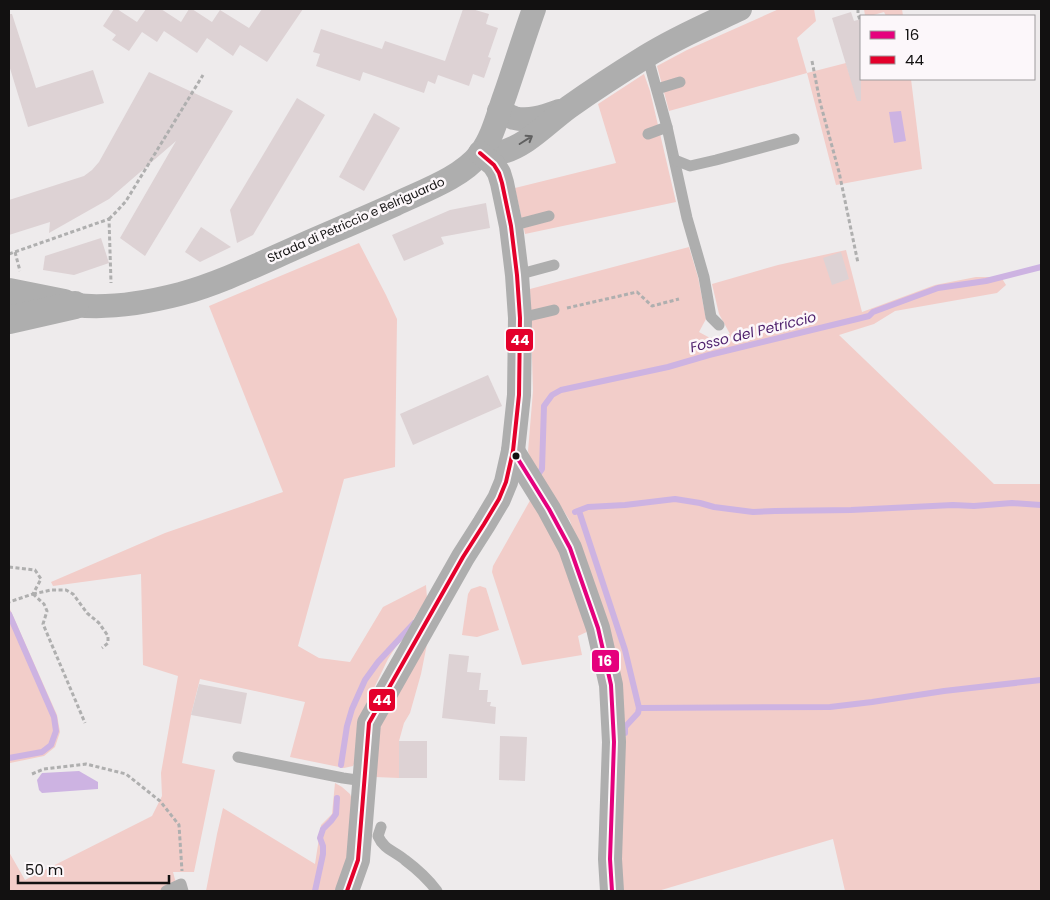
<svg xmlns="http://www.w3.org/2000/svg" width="1050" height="900" viewBox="0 0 1050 900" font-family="Poppins,sans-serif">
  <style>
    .green { fill: #f2cdc9 }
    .water { fill: #cdb3e2 }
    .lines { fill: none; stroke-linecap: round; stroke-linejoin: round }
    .stream { stroke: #cdb3e2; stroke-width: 6 }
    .building { fill: #ddd2d4 }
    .path { stroke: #afafaf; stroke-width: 3; stroke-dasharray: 4 2.5; stroke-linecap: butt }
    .service { stroke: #aeaeae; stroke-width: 11 }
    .minor { stroke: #aeaeae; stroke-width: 24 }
    .tertiary { stroke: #aeaeae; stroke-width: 28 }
    .bus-1-casing { stroke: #fcf7fa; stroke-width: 8 }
    .bus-2-casing { stroke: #fcf7fa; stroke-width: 8 }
    .bus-1 { stroke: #e5007d; stroke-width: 4 }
    .bus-2 { stroke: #e4002b; stroke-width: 4 }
    .oneway { stroke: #606060 }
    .bus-dot { fill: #121111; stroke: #fcf7fa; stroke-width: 2 }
    .labels { text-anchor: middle; stroke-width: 5; stroke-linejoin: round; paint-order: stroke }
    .street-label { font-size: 12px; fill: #121111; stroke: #fcf7fa }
    .water-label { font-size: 14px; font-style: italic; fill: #4d1f6c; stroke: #fcf7fa }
    .line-badge { stroke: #fcf7fa; stroke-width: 2 }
    .badge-label { font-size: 14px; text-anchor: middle; font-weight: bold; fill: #fff }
  </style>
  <rect width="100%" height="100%" fill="#eeebec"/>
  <g class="green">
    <polygon points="779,9 814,9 816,21 797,38 807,73 846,63 849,73 861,70 861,79 911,79 922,169 836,185 807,73 669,111 657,66 687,50"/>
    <polygon points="864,9 902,9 903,16 886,16 884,12 870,16 865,16"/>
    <polygon points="644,74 650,91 676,202 525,234 515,188 616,163 598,104"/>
    <polygon points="359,243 386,295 397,319 395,467 344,479 298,646 319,658 350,662 383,607 426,585 427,598 388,659 361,715 357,757 353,766 344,768 290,757 305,702 200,679 191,715 182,763 215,770 194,872 173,872 178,891 9,891 9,852 25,880 152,816 162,796 161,773 178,676 143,665 141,574 53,586 51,582 165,533 283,492 209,306"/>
    <polygon points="689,247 698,277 706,319 699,332 710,338 730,334 719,314 712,284 778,265 846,250 862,312 935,285 976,277 1001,277 1006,285 997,293 895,311 874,324 839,335 994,484 1041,484 1041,891 845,891 833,839 658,891 623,891 607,630 570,521 560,505 532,465 528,451 533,391 530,289"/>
    <polygon points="532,497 564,553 591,630 578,636 582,655 522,665 492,572 493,566"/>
    <polygon points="480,586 486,588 499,630 477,637 462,635 468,594 471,589"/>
    <polygon points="9,607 57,715 60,732 55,747 44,756 10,763 9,764"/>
    <polygon points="427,644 421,674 410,713 404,723 399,741 399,778 375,777 377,744 382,718"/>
    <polygon points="335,783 342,787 350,794 353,802 351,842 338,891 206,891 217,834 223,808 315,864 321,825 332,814"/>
  </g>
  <g class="water">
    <polygon points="901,111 906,141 894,143 889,112"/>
    <polygon points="79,771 98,782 98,789 42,793 39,790 37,780 42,773"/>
  </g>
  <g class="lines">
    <g class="stream">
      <polyline points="537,476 542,469 544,406 552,395 561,390 668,367 709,355 857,319 869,316 873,312 938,288 986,281 1041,267"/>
      <polyline points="579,511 625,650 639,708 830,707 872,702 944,691 1041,680"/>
      <polyline points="575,512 588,507 625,505 675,499 700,503 714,507 753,512 775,511 851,510 953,505 974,506 1012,503 1041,505"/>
      <polyline points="625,733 625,727 638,713 639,708"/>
      <polyline points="9,758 42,752 51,745 56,731 54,717 9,614"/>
      <polyline points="341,765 347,726 352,709 365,680 378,662 414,623"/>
      <polyline points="315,891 323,854 323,846 320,838 323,829 331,821 336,814 337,798"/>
    </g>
  </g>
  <g class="building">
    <polygon points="114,9 117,9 137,22 146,9 161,9 181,22 189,9 192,9 212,22 220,10 249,28 262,9 303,9 267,62 240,45 233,56 207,38 197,53 164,31 157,42 142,32 129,51 112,40 116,35 103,26"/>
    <polygon points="463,9 472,9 489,14 486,24 498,28 488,57 491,58 484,78 473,74 469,86 438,75 435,84 428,81 424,93 363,72 360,81 316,66 320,54 313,52 321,29 382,49 385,41 445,61"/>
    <polygon points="851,12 854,21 861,19 861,101 857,101 832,18"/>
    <polygon points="9,14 12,14 36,88 93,70 104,103 28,127 9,65"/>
    <polygon points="149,72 233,111 145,256 120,238 176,141 109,199 49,233 50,222 9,235 9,200 84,176 92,170 99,162"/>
    <polygon points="297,98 325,115 253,235 237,243 230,210"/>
    <polygon points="374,113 400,128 364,191 339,177"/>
    <polygon points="486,203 490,228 441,237 444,244 404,261 392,235 450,210"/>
    <polygon points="201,227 231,247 200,262 185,252"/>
    <polygon points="101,238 109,263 74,275 43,270 45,256"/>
    <polygon points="841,252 849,279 832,285 823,258"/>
    <polygon points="488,375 502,406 413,445 400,414"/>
    <polygon points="449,654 469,656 467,672 481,673 479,690 488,690 487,702 491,702 490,706 496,707 495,724 442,718"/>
    <polygon points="199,684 247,693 241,724 191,715"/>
    <polygon points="500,736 527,737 525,781 499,780"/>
    <rect x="399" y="741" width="28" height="37"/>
  </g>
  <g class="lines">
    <g class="path">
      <polyline points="858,9 858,14 860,20"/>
      <polyline points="812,61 820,102 839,172 858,263"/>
      <polyline points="109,219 117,211 126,201 203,75"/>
      <polyline points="15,252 20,271"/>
      <polyline points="9,254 109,219 111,283"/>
      <polyline points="567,308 637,292 652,306 679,299"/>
      <polyline points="9,567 35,570 41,579 33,594 9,602"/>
      <polyline points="33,594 44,604 47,611 43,624 85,723"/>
      <polyline points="33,594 51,590 66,590 73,594 87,613 99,623 108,636 108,643 102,648"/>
      <polyline points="32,774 44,769 86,764 126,774 160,801 179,825 182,871"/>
    </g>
    <g class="service">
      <polyline points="647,55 667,127 687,218 704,277 711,317 719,325"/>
      <polyline points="657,89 680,82"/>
      <polyline points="648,134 667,127"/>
      <polyline points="675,160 690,166 716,160 794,139"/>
      <polyline points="511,226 549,216"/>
      <polyline points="517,275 554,265"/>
      <polyline points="520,318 554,310"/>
      <polyline points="238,757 343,778 364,781"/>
      <path d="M381,827l-3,9c6,14 17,15 27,24 12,9 23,19 32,31"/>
      <polyline points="166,891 181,884 183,891"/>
    </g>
    <g class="minor">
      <path d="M499,111c5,2 10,5 15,7 15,4 31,-2 45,-7"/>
      <path d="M480,153c6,1 13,2 19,0 27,-6 48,-30 70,-46 24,-17 50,-34 76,-50 30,-19 63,-33 95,-48"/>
      <path d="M75,305c35,4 70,-2 105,-11 41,-11 83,-32 122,-49 32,-14 63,-27 94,-41 27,-13 65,-26 84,-50 13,-17 18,-40 25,-59 10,-29 19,-58 29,-86"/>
      <polyline points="513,451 549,509 570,548 598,628 611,685 614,742 610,859 612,891"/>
      <polyline points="347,891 358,860 369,723 463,557 484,524 499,499 506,482 513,451 519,395 520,318 517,275 511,226 502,183 499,173 494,165 480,153"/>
    </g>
    <g class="tertiary">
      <polyline points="9,292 64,303"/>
      <polyline points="9,320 75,305"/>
    </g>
    <g class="bus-1-casing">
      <polyline id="bus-1" points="513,451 549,509 570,548 598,628 611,685 614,742 610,859 612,891"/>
    </g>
    <g class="bus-2-casing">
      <polyline id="bus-2" points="347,891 358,860 369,723 463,557 484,524 499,499 506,482 513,451 519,395 520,318 517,275 511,226 502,183 499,173 494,165 480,153"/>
    </g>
    <use href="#bus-1" class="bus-1"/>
    <use href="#bus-2" class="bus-2"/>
  </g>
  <defs><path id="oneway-shaft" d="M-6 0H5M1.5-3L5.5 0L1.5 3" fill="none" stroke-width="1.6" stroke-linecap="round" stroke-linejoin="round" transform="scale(1.25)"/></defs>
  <use class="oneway" href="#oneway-shaft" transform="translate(526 140) rotate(-32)"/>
  <circle class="bus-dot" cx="516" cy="456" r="4.5"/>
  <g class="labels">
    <g class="street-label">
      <text transform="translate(356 220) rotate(-24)" y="4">Strada di Petriccio e Belriguardo</text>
    </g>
    <g class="water-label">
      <text transform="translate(753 332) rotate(-14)" y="5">Fosso del Petriccio</text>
    </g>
  </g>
  <g class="line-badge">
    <rect x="505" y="328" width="29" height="24" rx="5" fill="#e4002b"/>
    <rect x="591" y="649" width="29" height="24" rx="5" fill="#e5007d"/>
    <rect x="368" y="688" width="28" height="24" rx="5" fill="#e4002b"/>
  </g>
  <g class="badge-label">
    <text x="520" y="345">44</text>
    <text x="605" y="666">16</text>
    <text x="382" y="705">44</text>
  </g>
  <rect width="1050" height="900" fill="none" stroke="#121111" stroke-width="20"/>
  <rect x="860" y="15" width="175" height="65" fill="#fcf7fa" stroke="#9e9b9d"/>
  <rect x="870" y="31" width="25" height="8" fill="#e5007d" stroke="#9e9b9d"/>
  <text x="905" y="40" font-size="15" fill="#121111">16</text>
  <rect x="870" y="56" width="25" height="8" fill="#e4002b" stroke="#9e9b9d"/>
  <text x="905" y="65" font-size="15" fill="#121111">44</text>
  <path d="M18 875v8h151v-8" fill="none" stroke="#121111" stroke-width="2.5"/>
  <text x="25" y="875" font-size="15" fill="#121111" stroke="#fcf7fa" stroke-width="4" paint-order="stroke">50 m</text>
</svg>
